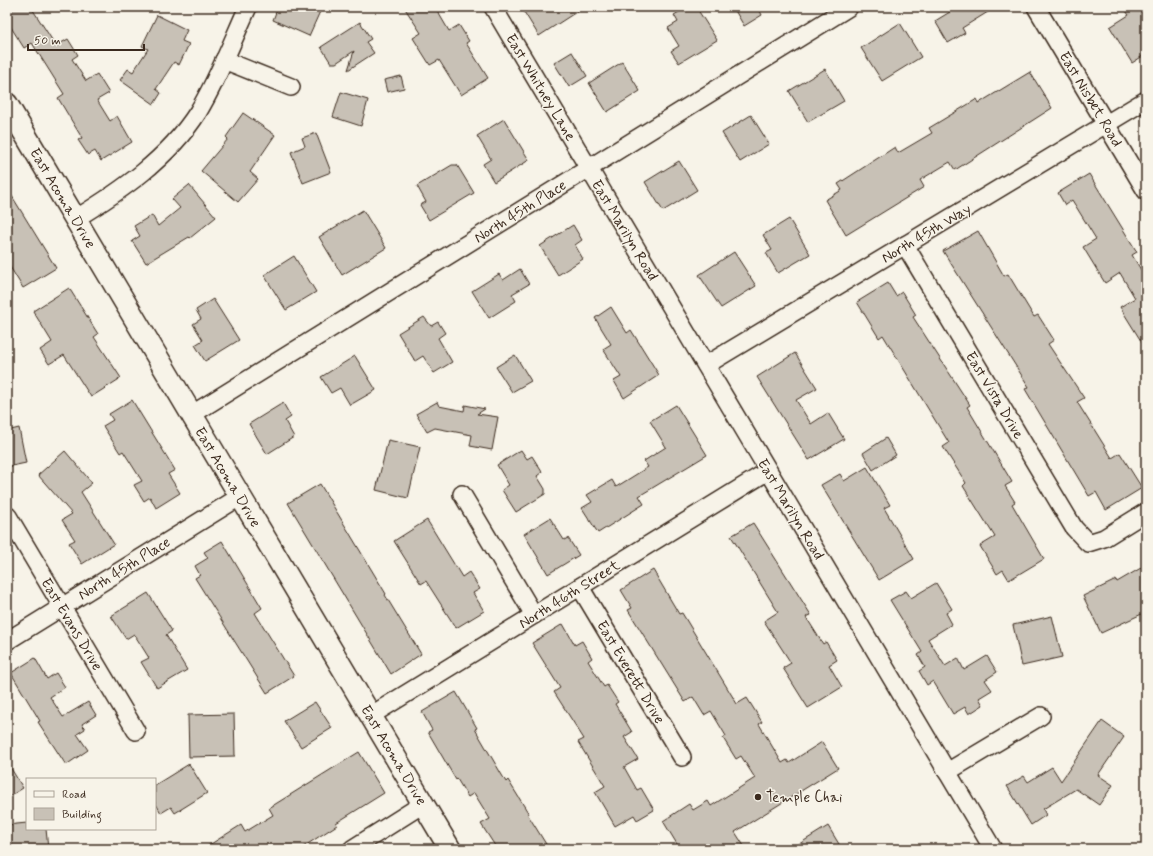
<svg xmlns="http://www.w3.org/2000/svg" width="1153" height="856" viewBox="0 0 1153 856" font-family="Mynerve,sans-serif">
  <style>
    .building { fill: #c8c1b6; stroke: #3b2a1e }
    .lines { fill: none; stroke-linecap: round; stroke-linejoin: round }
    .minor-casing { stroke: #3b2a1e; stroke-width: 20 }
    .tertiary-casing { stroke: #3b2a1e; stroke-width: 24 }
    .minor { stroke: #f7f3e8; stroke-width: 17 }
    .tertiary { stroke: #f7f3e8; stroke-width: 21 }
    .poi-dot { fill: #3b2a1e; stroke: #f7f3e8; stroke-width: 1.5 }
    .labels { text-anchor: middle; stroke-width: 3; stroke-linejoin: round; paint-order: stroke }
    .street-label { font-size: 15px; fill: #3b2a1e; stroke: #f7f3e8 }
    .poi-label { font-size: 15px; fill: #3b2a1e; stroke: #f7f3e8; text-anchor: start }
  </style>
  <rect width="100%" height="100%" fill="#f7f3e8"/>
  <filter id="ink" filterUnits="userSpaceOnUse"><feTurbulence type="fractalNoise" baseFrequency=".025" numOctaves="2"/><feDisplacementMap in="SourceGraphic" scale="8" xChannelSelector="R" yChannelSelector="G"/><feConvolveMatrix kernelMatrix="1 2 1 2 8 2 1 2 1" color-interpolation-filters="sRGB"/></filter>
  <g filter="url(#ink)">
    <g class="building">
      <polygon points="7,7 31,7 56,46 68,39 78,55 72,59 86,81 97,74 109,93 97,100 110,121 117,116 132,142 101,161 95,151 88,155 78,140 82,138 58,98 64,94 32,43 24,48 7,21"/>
      <polygon points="278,7 322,7 309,36 273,20"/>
      <polygon points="404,7 435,7 449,31 459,25 469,41 466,43 488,78 461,95 439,60 430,65 413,38 421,33"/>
      <polygon points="521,7 584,7 539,36"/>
      <polygon points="687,7 696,7 717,40 679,63 671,51 679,46 668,28 678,22 674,15"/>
      <polygon points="733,7 758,7 762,15 744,26"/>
      <polygon points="958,7 996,7 962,28 965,33 948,43 935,21"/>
      <polygon points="1123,7 1139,7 1146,18 1146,54 1132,63 1110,27 1129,15"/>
      <polygon points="157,15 187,30 182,41 189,44 179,65 174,62 156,89 161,93 154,104 120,80 128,69 133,72 148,49 142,46"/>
      <polygon points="360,22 371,39 366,42 374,53 348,70 354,51 336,63 331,63 321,47"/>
      <polygon points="900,23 921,57 882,81 861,48"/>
      <polygon points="572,52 587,76 569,87 554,63"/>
      <polygon points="622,62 640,91 607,112 589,83"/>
      <polygon points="825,69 844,101 808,122 789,91"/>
      <polygon points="1030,72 1052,108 955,170 950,162 920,180 924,187 846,235 825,200 842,190 838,184 895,147 898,153 932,133 929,128 977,99 979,103"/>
      <polygon points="401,76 404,88 387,92 384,80"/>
      <polygon points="341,92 368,100 361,126 333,117"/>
      <polygon points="243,113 275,135 250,172 258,179 238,202 201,171 228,139 226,137"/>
      <polygon points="751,115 769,144 740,162 722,133"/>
      <polygon points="504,119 529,160 494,182 483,164 491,159 477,136"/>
      <polygon points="316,133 331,172 303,183 291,152 305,146 302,138"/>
      <polygon points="679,161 697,190 663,211 645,182"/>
      <polygon points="452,165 457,165 474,193 429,220 420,205 426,202 417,186"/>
      <polygon points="1089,174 1137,252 1132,255 1146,278 1146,349 1120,307 1135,298 1120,273 1105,283 1083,247 1096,239 1072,200 1065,205 1058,193"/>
      <polygon points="189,185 216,217 190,238 189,237 146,263 132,241 140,236 134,226 152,215 158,226 180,208 172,199"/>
      <polygon points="7,188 56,268 23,288 7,262"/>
      <polygon points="363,210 386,248 342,275 319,237"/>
      <polygon points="789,219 810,254 778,273 766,253 772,250 763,235"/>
      <polygon points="573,225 582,240 575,245 583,259 558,275 540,246"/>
      <polygon points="978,231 1004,276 1008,274 1034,317 1038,315 1054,340 1048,344 1084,398 1077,402 1112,458 1120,453 1142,488 1106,510 1096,492 1089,496 1025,389 1029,387 943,251"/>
      <polygon points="734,252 756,286 721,308 699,275"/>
      <polygon points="294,256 316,292 286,310 264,275"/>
      <polygon points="520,269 529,284 512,294 516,301 489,318 472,291 499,274 503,280"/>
      <polygon points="888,283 896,296 902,292 916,315 913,317 970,405 967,407 1012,482 1005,486 1015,502 1012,504 1044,559 1009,580 1003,570 997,574 980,546 995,537 963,486 966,483 943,447 949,443 883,335 879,338 857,302"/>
      <polygon points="69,288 98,334 94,337 121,378 91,397 64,355 49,364 40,350 52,342 33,311"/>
      <polygon points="213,299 239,340 205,361 195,345 203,340 193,324 201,319 196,310"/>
      <polygon points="611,307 627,333 631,330 659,375 624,398 614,381 621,377 603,349 611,344 595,318"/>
      <polygon points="424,317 431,326 438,322 445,333 438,338 452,362 434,373 423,356 415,361 398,333"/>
      <polygon points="795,353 817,388 796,400 811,424 828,413 844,439 809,460 757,377"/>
      <polygon points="515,355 531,381 512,392 496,367"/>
      <polygon points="355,356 376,390 350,405 340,388 331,393 321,377"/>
      <polygon points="132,400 175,470 168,474 180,493 156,508 150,497 144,501 134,485 142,481 123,451 120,453 103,426 113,420 109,414"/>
      <polygon points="437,402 439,406 464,411 465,405 485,409 477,414 498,417 492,450 470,446 472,435 435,428 427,432 416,414"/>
      <polygon points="283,403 291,417 285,421 294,437 267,454 249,424"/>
      <polygon points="676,405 707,455 639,496 644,504 598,533 582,508 592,502 587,495 612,480 616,487 648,467 644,461 666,447 650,421"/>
      <polygon points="19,428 26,463 7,467 7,431"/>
      <polygon points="886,438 896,455 873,470 863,453"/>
      <polygon points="388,440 420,447 408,498 376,490"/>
      <polygon points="521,450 527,459 532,456 542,472 537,476 545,489 545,494 516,512 502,490 509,485 497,465"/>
      <polygon points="65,451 92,483 81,492 114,544 82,564 69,543 75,540 62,520 72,514 38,475"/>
      <polygon points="867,467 890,505 884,508 914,559 879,580 821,485 840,474 844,481"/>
      <polygon points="320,484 386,594 385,595 421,654 391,674 288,503"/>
      <polygon points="550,518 564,540 568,538 579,555 548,574 524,534"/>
      <polygon points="427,520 462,577 469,572 480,589 473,593 484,611 456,628 426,581 421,584 394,541"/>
      <polygon points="753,523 811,615 806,617 823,644 826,642 837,660 829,665 842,687 808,708 783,668 791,663 764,621 778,612 731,536"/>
      <polygon points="222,541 262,608 255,613 294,676 267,693 195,578 200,575 195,566 208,558 204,552"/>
      <polygon points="1146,565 1146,612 1101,633 1083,596 1116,580 1117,582"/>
      <polygon points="653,570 679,614 682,613 737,704 747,698 762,722 759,724 782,763 787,760 789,763 822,742 838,768 735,832 746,849 680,849 663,821 689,804 693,810 708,801 711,806 755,778 741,756 736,759 723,738 726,736 711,711 704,715 693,697 685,702 628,610 632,608 621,590"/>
      <polygon points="936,583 952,609 946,613 952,624 928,639 945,666 958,658 964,670 987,656 997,672 985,680 992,690 979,698 983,705 969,714 965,707 953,714 933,681 927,685 919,671 925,667 918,655 922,652 890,600 906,591 911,598"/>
      <polygon points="148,593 172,631 166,635 187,670 157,688 141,662 149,658 134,634 126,639 111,616"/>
      <polygon points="1052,616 1062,657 1022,666 1013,625"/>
      <polygon points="563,624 575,645 582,641 592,658 588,661 604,687 607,685 618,702 615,704 632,732 624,737 638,759 624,767 637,790 641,788 654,810 637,820 634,815 615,826 595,792 605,786 578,742 584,739 554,692 560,688 532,643"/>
      <polygon points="35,658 47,679 56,673 65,687 50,697 63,717 88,702 96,715 82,724 85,729 77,734 88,750 66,765 38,722 40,721 11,673"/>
      <polygon points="456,692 477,728 475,729 506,782 508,780 529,814 528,815 549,849 497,849 481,824 490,819 474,793 468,797 457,779 456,780 428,732 432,730 422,712"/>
      <polygon points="315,702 332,728 301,747 284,721"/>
      <polygon points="234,714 235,756 189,757 188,715"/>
      <polygon points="1102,721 1124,737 1098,775 1113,785 1099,805 1076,789 1043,809 1046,815 1031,825 1007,786 1024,776 1028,782 1052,767 1061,781"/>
      <polygon points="359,752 384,793 336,823 337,825 300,849 203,849 241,825 245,832 273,815 269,808"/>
      <polygon points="7,762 23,788 7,798"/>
      <polygon points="189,764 207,793 175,813 171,807 161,813 155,802 155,785"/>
      <polygon points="27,823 27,829 46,829 48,849 8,849 7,825"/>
      <polygon points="828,826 842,849 791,849"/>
    </g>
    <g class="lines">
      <g class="minor-casing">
        <g id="minor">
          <polyline points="493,7 993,849"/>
          <polyline points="1036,7 1146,191"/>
          <polyline points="224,60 291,87"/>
          <path d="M75,219c46,-28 93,-60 123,-107 20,-33 34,-70 50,-105"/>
          <polyline points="905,245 1074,528 1088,543 1104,538 1146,512"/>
          <polyline points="706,365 1146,100"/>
          <polyline points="191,415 849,7"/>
          <polyline points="462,494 534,615"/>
          <polyline points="8,516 136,731"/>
          <polyline points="580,587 682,757"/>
          <polyline points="7,641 241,496"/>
          <polyline points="370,716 768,471"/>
          <polyline points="947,772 1041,716"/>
          <polyline points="352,849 423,804"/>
        </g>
      </g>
      <g class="tertiary-casing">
        <polyline id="tertiary" points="7,104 450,849"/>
      </g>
      <use href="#minor" class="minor"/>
      <use href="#tertiary" class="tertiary"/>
    </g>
  </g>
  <circle class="poi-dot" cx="758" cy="797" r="4"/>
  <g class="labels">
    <g class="street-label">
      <text transform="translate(541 87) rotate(59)" y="5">East Whitney Lane</text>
      <text transform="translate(1091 99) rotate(59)" y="5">East Nisbet Road</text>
      <text transform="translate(63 198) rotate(59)" y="5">East Acoma Drive</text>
      <text transform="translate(520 211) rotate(-32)" y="5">North 45th Place</text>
      <text transform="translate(625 230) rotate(59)" y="5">East Marilyn Road</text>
      <text transform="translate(926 233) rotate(-31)" y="5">North 45th Way</text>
      <text transform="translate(995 395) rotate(59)" y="5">East Vista Drive</text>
      <text transform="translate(228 477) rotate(59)" y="5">East Acoma Drive</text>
      <text transform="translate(791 509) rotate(59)" y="5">East Marilyn Road</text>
      <text transform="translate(124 568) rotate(-32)" y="5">North 45th Place</text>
      <text transform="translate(569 594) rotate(-32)" y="5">North 46th Street</text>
      <text transform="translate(72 624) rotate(59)" y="5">East Evans Drive</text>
      <text transform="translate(631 672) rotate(59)" y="5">East Everett Drive</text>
      <text transform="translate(394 755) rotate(59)" y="5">East Acoma Drive</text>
    </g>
    <g class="poi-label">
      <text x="766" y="802">Temple Chai</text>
    </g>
  </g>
  <rect width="1153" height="856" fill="none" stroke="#f7f3e8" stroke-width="24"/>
  <rect x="12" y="12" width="1129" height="832" fill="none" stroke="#3b2a1e" stroke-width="1.5" filter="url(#ink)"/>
  <rect x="26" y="778" width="130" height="52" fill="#f7f3e8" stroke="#aca397"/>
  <rect x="34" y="791" width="20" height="6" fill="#f7f3e8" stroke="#aca397"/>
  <text x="62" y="798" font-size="12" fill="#3b2a1e">Road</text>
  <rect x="34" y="808" width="20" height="12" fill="#c8c1b6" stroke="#aca397"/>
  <text x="62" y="818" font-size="12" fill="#3b2a1e">Building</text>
  <path d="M28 44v6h116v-6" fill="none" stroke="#3b2a1e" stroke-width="2"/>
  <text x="34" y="44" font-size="12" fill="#3b2a1e" stroke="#f7f3e8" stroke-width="3" paint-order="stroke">50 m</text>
</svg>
